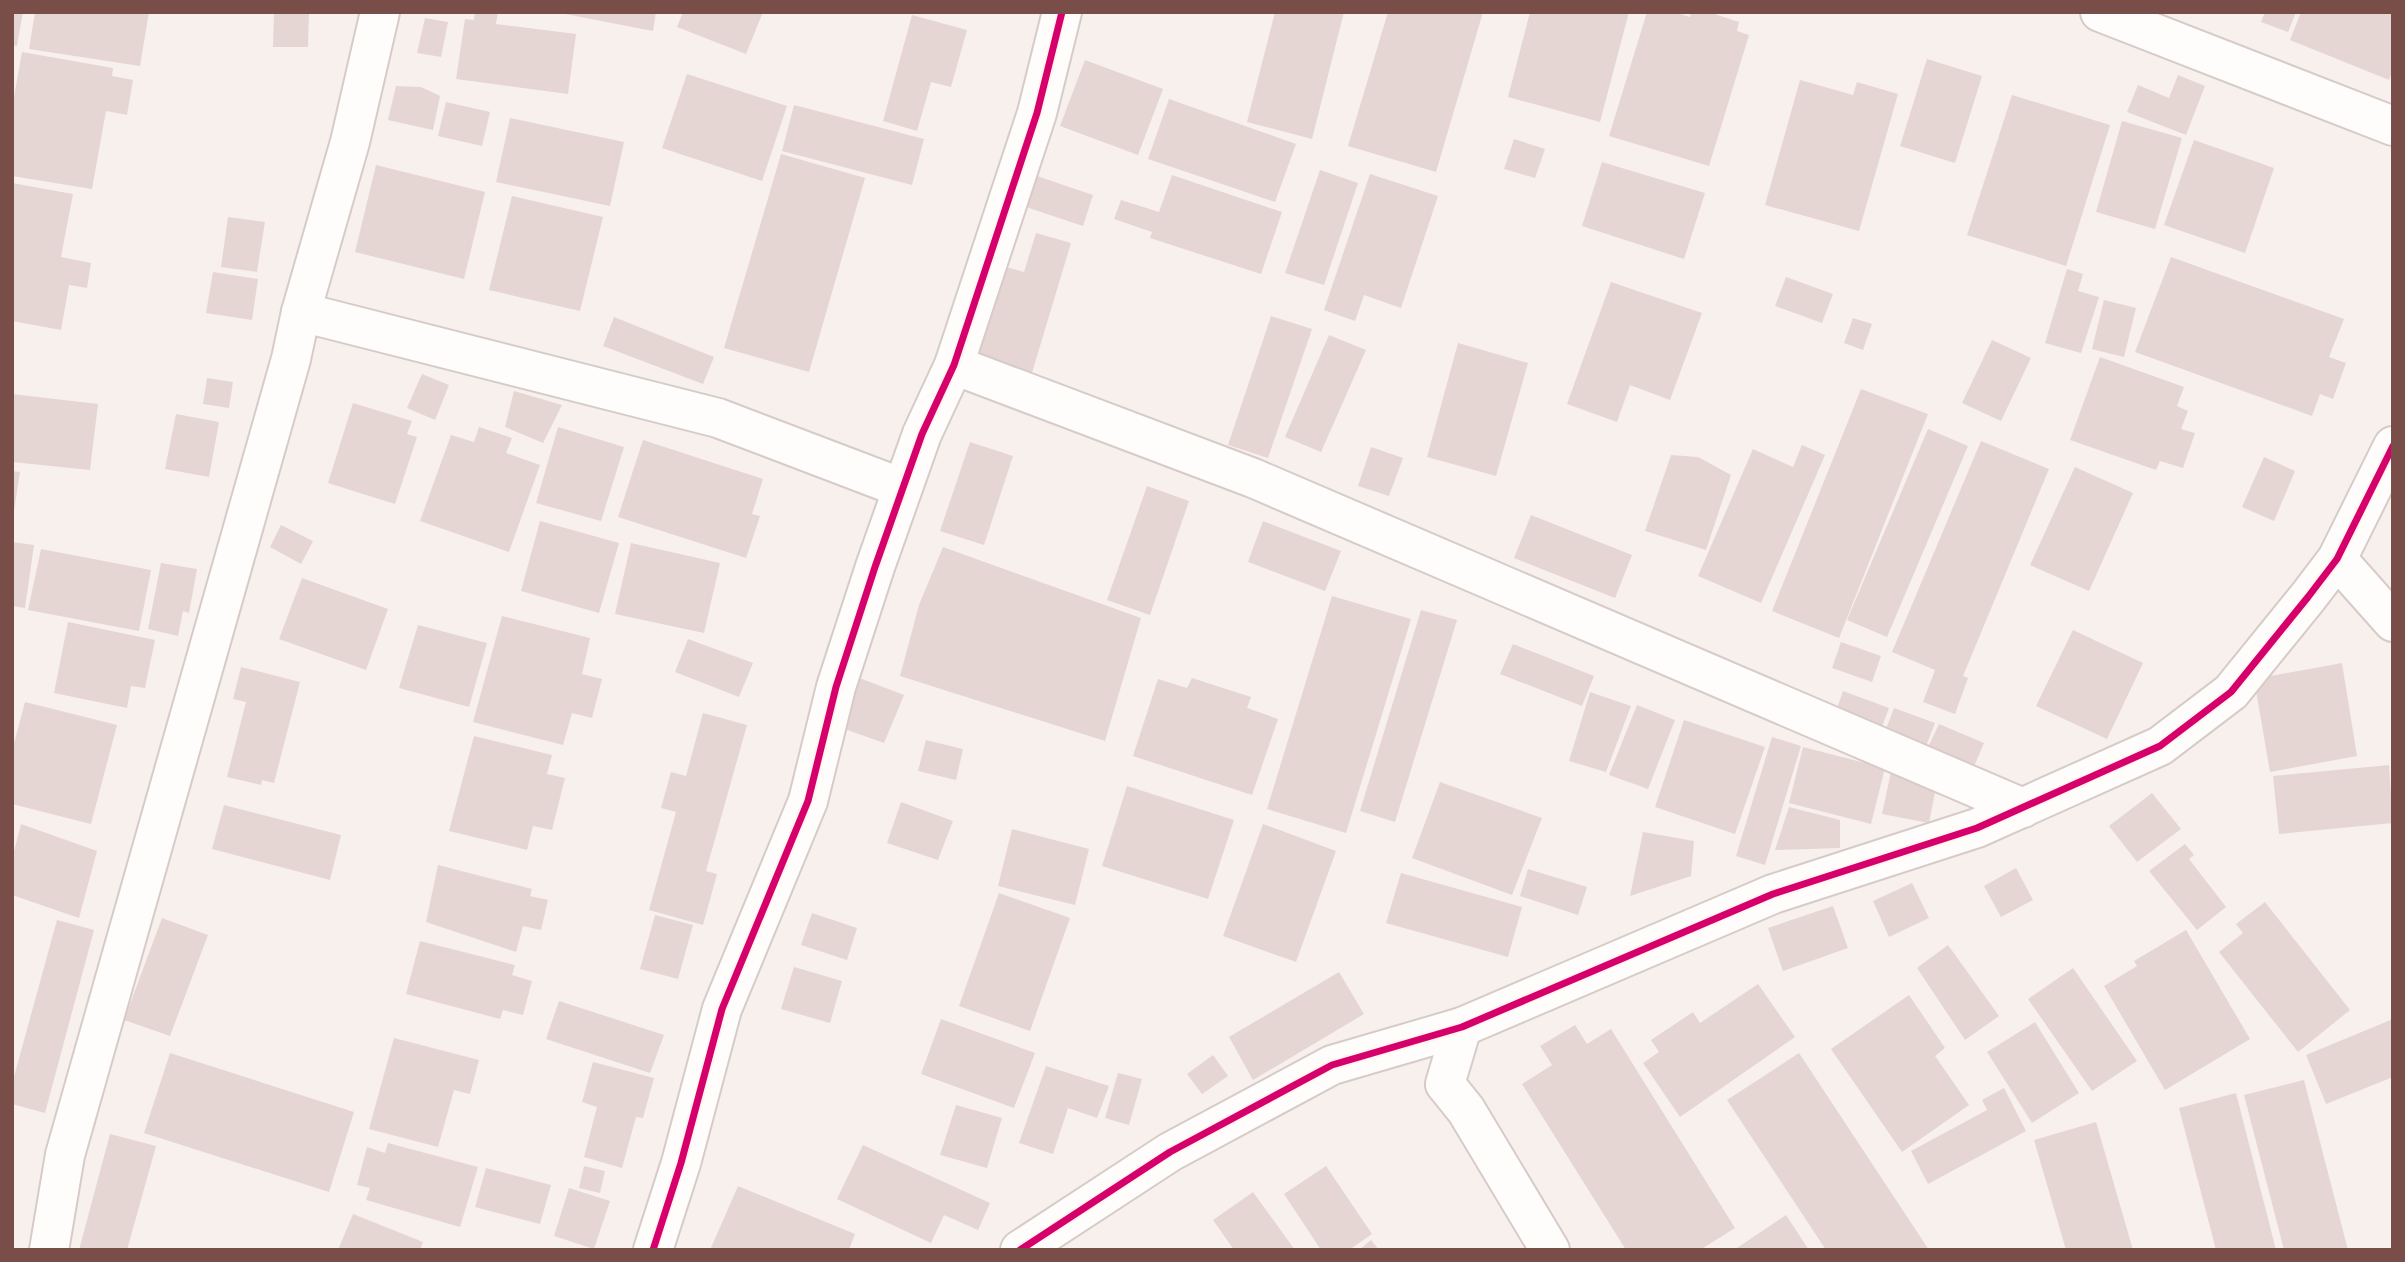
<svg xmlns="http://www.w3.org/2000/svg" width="2405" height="1262" viewBox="0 0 2405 1262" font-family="'Exo 2',sans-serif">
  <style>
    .building { fill: #e5d6d3 }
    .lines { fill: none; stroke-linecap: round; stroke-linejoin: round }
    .minor-casing { stroke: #d7cbc8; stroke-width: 42 }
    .minor { stroke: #fefdfc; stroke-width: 38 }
    .cycleway-casing { stroke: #fff4ee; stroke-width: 11 }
    .cycleway { stroke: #d6006c; stroke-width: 7 }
  </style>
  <rect width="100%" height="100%" fill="#f8f0ec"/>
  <g class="building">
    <polygon points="12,12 23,12 17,46 12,45"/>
    <polygon points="35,12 149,12 140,66 29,49"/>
    <polygon points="274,12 309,12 308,47 273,47"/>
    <polygon points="475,12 498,12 496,24 576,34 568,94 456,79 465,19 474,20"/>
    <polygon points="555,12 656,12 653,31"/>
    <polygon points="683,12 763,12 746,54 677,27"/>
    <polygon points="1275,12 1344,12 1312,139 1247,122"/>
    <polygon points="1388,12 1483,12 1436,172 1348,146"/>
    <polygon points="1530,12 1629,12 1600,122 1508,97"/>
    <polygon points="1647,12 1674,12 1690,17 1691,12 1708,12 1739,22 1737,31 1749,35 1709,166 1609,136"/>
    <polygon points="2265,12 2296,12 2288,32 2261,22"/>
    <polygon points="2301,12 2393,12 2393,70 2389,80 2290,40"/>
    <polygon points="912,15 967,30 951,87 931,82 917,131 883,121"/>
    <polygon points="425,18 448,22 441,57 417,53"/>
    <polygon points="22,52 113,68 112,76 133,80 127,115 106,111 92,189 12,176 12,108"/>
    <polygon points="1927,59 1982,76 1955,163 1900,146"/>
    <polygon points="1085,60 1163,89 1138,155 1060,126"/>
    <polygon points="687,74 787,106 762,181 662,148"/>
    <polygon points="2178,75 2205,86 2186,135 2127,112 2138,85 2169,98"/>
    <polygon points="1800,80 1853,95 1857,82 1898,94 1859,231 1765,205"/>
    <polygon points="396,86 421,87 440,96 433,130 388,120"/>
    <polygon points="2012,95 2110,125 2066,266 1967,235"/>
    <polygon points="1169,99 1296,144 1275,202 1148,159"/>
    <polygon points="446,102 490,112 482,146 438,136"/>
    <polygon points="794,105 924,139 912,185 782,151"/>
    <polygon points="510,118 624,142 610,206 496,182"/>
    <polygon points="2122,121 2182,138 2155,229 2096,212"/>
    <polygon points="1514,139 1545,149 1535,178 1504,169"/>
    <polygon points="2194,140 2274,168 2245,253 2164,225"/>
    <polygon points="781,154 865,178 809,372 724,348"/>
    <polygon points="1602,162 1705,193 1684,259 1582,226"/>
    <polygon points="376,165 485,192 464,279 355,252"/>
    <polygon points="1320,170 1358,183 1324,285 1285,273"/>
    <polygon points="1031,174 1093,195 1083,226 1020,205"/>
    <polygon points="1370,174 1438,196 1401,308 1364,295 1355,321 1324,310"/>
    <polygon points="1172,175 1282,212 1261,274 1150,238 1152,232 1114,219 1121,200 1159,212"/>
    <polygon points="12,183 73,194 61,257 91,263 87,288 69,285 61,330 12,321"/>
    <polygon points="512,196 603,217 580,311 489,290"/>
    <polygon points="228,217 265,222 257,272 221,267"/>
    <polygon points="1036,233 1071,243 1031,376 971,359 999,265 1024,272"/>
    <polygon points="2171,257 2344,319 2329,357 2346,363 2333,399 2320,394 2312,416 2135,352"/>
    <polygon points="2067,269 2083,274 2078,291 2099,297 2081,353 2045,343"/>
    <polygon points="213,272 258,279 252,320 206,313"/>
    <polygon points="1786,277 1833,294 1822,323 1775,306"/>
    <polygon points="1611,282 1702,313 1670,400 1630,385 1617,422 1567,404"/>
    <polygon points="2104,300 2136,308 2124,357 2092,349"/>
    <polygon points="1271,316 1312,329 1268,458 1228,445"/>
    <polygon points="614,317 714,357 703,384 603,346"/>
    <polygon points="1853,318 1872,324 1863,350 1844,343"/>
    <polygon points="1329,335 1366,350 1321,452 1285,437"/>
    <polygon points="1992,340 2031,358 2001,421 1962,403"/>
    <polygon points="1458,343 1528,363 1496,476 1427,457"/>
    <polygon points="2100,357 2184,387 2177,406 2188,411 2181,429 2195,433 2183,468 2160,461 2156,470 2070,440"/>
    <polygon points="422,374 449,385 435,420 407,408"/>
    <polygon points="207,378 233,382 229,408 203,404"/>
    <polygon points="1861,389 1928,414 1839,638 1772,611"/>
    <polygon points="514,391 562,405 543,443 505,427"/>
    <polygon points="12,394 98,404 90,470 12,462"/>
    <polygon points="353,403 412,421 407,434 417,437 395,504 328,483"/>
    <polygon points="176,414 219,422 209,477 165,469"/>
    <polygon points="479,427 512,438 506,453 540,465 509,552 420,521 451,435 474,442"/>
    <polygon points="558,427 624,447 601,521 536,503"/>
    <polygon points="1928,429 1968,446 1887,637 1847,620"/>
    <polygon points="643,440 763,479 752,514 760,516 746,558 618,517"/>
    <polygon points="1981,441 2049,469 1963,676 1968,678 1955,714 1923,702 1935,670 1892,652"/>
    <polygon points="970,442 1013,456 984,545 940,531"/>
    <polygon points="1802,445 1825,455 1761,603 1698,576 1753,449 1793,467"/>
    <polygon points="1371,447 1403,458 1389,496 1358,486"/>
    <polygon points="1671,455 1698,457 1731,475 1706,550 1645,531"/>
    <polygon points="2264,457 2295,471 2274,521 2242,507"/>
    <polygon points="2075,467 2133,493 2089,591 2030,565"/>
    <polygon points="12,471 20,472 14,511 12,511"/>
    <polygon points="1147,486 1189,501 1150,615 1107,600"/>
    <polygon points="1531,515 1632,555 1615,598 1514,558"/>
    <polygon points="540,521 619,543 599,613 521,591"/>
    <polygon points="1263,521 1341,551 1325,591 1248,562"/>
    <polygon points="281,525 313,541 301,564 270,547"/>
    <polygon points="12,542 34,545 25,608 12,606"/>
    <polygon points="631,543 720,563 704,633 615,614"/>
    <polygon points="943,547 1141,618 1105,741 900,676 919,605"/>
    <polygon points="41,549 151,570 139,631 28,610"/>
    <polygon points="161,563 197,569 189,613 183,611 178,636 148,629"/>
    <polygon points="302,578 388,609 366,670 279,639"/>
    <polygon points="1332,596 1411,619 1346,833 1267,809"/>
    <polygon points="1421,610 1457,620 1395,822 1360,811"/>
    <polygon points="502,616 590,638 582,674 602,679 592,718 572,713 563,745 473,722"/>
    <polygon points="68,622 155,640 145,688 131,686 127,708 54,693"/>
    <polygon points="418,625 487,643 469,707 399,688"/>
    <polygon points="2073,630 2143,663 2107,739 2036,706"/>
    <polygon points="688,639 753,663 739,697 675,672"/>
    <polygon points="1841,642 1881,656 1872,682 1832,668"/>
    <polygon points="1513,644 1594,676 1582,706 1500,674"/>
    <polygon points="2342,663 2357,756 2270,772 2254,679"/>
    <polygon points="241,667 300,682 274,783 262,780 261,785 227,777 246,702 233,699"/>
    <polygon points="857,677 904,695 884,743 839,727"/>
    <polygon points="1192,678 1251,697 1247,708 1278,719 1252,795 1133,756 1158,679 1187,688"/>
    <polygon points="1843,691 1889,708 1880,732 1834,717"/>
    <polygon points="1590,692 1631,706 1606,772 1569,761"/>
    <polygon points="25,702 117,725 91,824 12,804 12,751"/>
    <polygon points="1637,705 1675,720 1648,789 1609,775"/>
    <polygon points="1894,708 1935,723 1925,749 1884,734"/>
    <polygon points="703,713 747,725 706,871 717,874 703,925 649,910 676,812 661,808 671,772 686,776"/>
    <polygon points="1684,720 1765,747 1735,834 1655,807"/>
    <polygon points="1939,724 1984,743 1972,771 1926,751"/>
    <polygon points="474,736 552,755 547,774 565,778 552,830 533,826 527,850 449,831"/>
    <polygon points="1772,737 1801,746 1765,865 1736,856"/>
    <polygon points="926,740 963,749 956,780 918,771"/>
    <polygon points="1803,747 1885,768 1871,824 1789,803"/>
    <polygon points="2389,765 2393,823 2279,834 2273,776"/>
    <polygon points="1892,767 1938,777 1929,823 1882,814"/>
    <polygon points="1440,782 1542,818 1512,895 1412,858"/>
    <polygon points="1127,786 1234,820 1208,899 1102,866"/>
    <polygon points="2152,793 2181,829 2137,862 2109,826"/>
    <polygon points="901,802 953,821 938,860 887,843"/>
    <polygon points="224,805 341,835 330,880 212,849"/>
    <polygon points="1789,807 1840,820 1840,848 1775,850"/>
    <polygon points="21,824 97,851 79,918 12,895 12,859"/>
    <polygon points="1263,824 1336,851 1296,962 1223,936"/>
    <polygon points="1012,829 1089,849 1075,905 998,886"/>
    <polygon points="1643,832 1694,841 1691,876 1630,896"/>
    <polygon points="2185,844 2194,855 2189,859 2226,907 2197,930 2149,871"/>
    <polygon points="438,865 532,889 530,896 548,900 541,930 523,926 516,952 426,922"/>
    <polygon points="2016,868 2033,900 2001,917 1984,886"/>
    <polygon points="1528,869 1587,887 1578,915 1520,896"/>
    <polygon points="1401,873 1522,907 1508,957 1386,923"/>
    <polygon points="1912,883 1929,918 1889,937 1873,901"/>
    <polygon points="999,893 1070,918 1030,1031 959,1006"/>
    <polygon points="2265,902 2350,1010 2298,1052 2219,952 2243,933 2236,924"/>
    <polygon points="1833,906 1848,948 1783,971 1768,928"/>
    <polygon points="812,913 857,928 847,960 801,945"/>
    <polygon points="655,915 693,925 678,979 640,969"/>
    <polygon points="162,918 208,935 170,1036 124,1020"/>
    <polygon points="57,920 94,930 45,1113 12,1104 12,1084"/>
    <polygon points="2186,930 2250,1039 2165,1090 2104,986 2137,966 2134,961"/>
    <polygon points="420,941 515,965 512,975 532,981 523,1015 503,1010 500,1019 406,994"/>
    <polygon points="1948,945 1999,1016 1965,1040 1917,968"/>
    <polygon points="794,967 842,981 830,1023 781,1009"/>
    <polygon points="2073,968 2137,1061 2092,1091 2028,999"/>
    <polygon points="1339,972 1364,1014 1253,1080 1229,1037"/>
    <polygon points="1758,984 1795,1037 1680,1117 1643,1063 1659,1052 1651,1040 1693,1012 1700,1023"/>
    <polygon points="1909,995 1945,1048 1935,1056 1969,1105 1902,1152 1831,1049"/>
    <polygon points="559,1001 664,1035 650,1073 546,1039"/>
    <polygon points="941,1019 1035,1053 1014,1108 921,1074"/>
    <polygon points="2393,1019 2393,1077 2326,1104 2306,1055"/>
    <polygon points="2035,1022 2079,1093 2032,1123 1987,1052"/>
    <polygon points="1575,1025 1587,1044 1611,1029 1735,1228 1700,1250 1626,1250 1522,1084 1552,1065 1540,1046"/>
    <polygon points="394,1038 479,1060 470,1094 454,1090 438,1147 369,1129"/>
    <polygon points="170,1053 354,1112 329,1192 144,1133"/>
    <polygon points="1799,1053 1929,1250 1826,1250 1727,1100"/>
    <polygon points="1213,1055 1228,1076 1202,1094 1187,1074"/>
    <polygon points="593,1062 654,1078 643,1118 636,1117 622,1168 584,1157 597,1107 582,1102"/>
    <polygon points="1046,1066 1109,1086 1097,1118 1068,1108 1053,1154 1019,1143"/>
    <polygon points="1118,1073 1142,1079 1129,1125 1105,1118"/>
    <polygon points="2304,1080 2348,1250 2284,1250 2244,1095"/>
    <polygon points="2004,1088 2026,1131 1928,1184 1911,1151 1987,1110 1982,1100"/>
    <polygon points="2236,1093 2276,1250 2216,1250 2179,1108"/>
    <polygon points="956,1105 1002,1118 987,1168 940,1155"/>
    <polygon points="2096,1122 2133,1250 2066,1250 2034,1140"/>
    <polygon points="110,1134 156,1146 127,1250 79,1250"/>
    <polygon points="388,1143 478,1167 460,1227 366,1200 370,1188 357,1185 367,1147 385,1153"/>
    <polygon points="863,1145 990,1203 978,1230 944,1215 931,1243 837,1199"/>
    <polygon points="584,1166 605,1171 600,1193 579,1188"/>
    <polygon points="1326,1166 1372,1234 1349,1250 1321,1250 1284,1194"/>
    <polygon points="486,1168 551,1185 540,1224 475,1207"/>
    <polygon points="738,1186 855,1234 849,1250 710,1250"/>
    <polygon points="569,1188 610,1201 594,1249 554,1236"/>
    <polygon points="1253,1192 1295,1250 1234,1250 1213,1220"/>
    <polygon points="353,1214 423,1242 420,1250 338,1250"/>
    <polygon points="1786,1215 1809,1250 1734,1250"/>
    <polygon points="1371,1240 1379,1250 1359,1250"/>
  </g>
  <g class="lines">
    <g class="minor-casing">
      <g id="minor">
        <polyline points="2100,12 2393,126"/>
        <polyline points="301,312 718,418 902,488"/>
        <polyline points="954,365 1253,478 2023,808"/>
        <polyline points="2337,559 2393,622"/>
        <polyline points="1462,1027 1445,1084 1466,1110 1550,1250"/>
        <polyline points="49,1250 65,1155 291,359 301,312 350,142 380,12"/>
        <polyline points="653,1250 681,1163 722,1009 808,801 836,687 875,567 922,434 954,365 1037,113 1062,12"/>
        <polyline points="1020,1250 1170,1152 1332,1065 1462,1027 1773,894 1977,828 2160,746 2231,692 2308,597 2337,559 2393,446"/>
      </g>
    </g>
    <use href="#minor" class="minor"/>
    <g class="cycleway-casing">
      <g id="cycleway">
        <polyline points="653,1250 681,1163 722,1009 808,801 836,687 875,567 922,434 954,365 1037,113 1062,12"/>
        <polyline points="1020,1250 1170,1152 1332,1065 1462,1027 1773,894 1977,828 2160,746 2231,692 2308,597 2337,559 2393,446"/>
      </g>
    </g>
    <use href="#cycleway" class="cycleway"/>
  </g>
  <rect width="2405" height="1262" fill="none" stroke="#794d48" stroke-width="28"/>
</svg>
